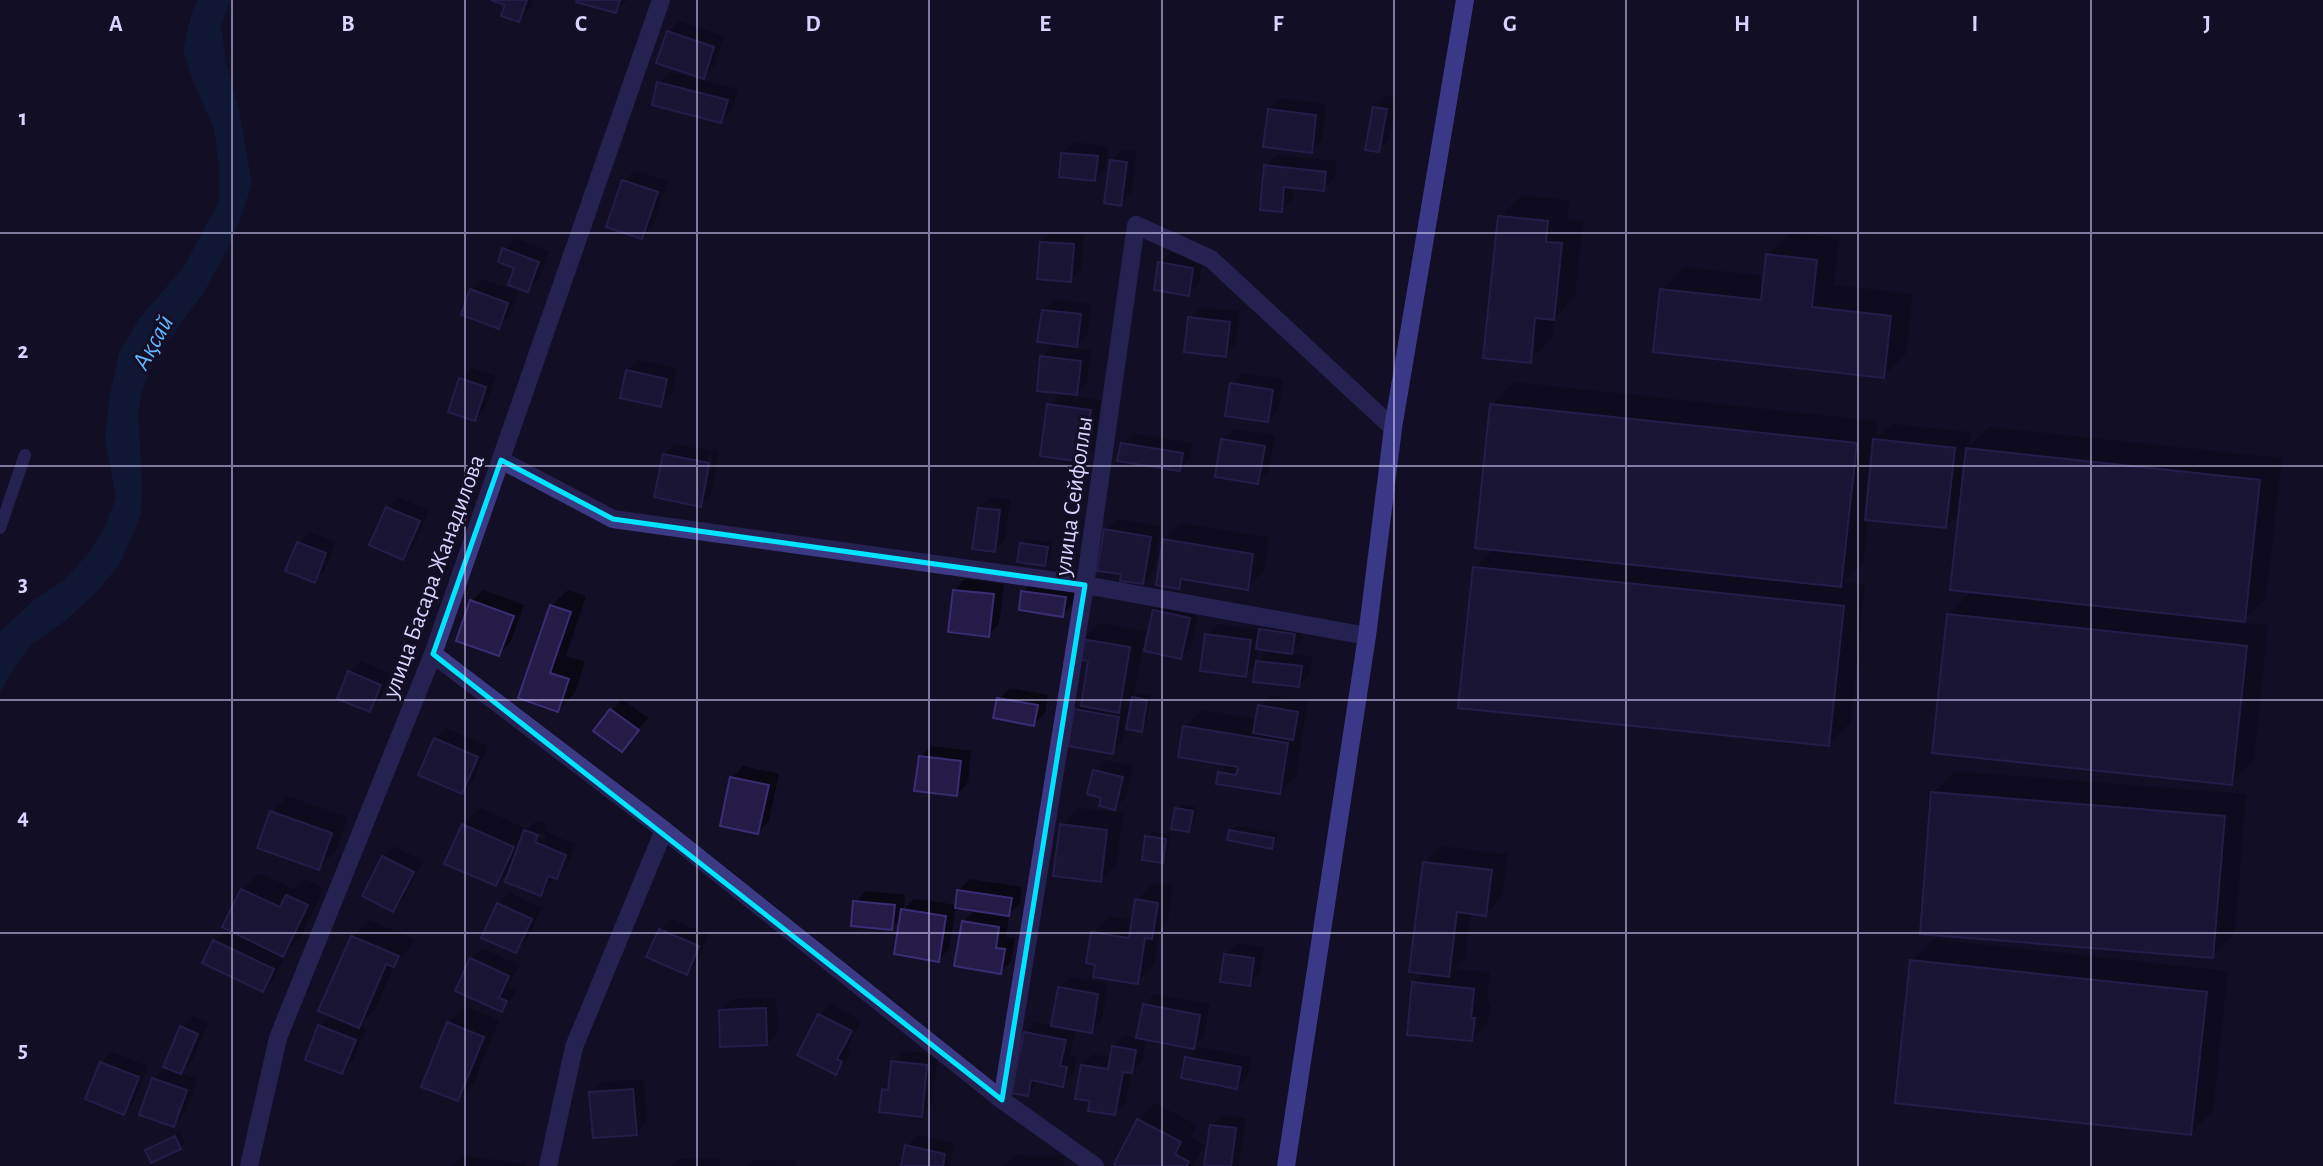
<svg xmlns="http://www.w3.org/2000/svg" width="2323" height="1166" viewBox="0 0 2323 1166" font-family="'Alegreya Sans',sans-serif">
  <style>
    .water { fill: #0c2248 }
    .shadow { fill: #0007; fill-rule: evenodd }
    .building { fill: #241b47; stroke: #3b2d73; stroke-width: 2 }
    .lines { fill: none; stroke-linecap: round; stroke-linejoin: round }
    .lane { stroke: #3d3a85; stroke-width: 12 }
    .street { stroke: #3d3a85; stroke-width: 18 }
    .secondary { stroke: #6f6bff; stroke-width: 18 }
    .marked { fill: none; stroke: #00e5ff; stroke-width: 5; stroke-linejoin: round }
    .grid { fill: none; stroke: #d9d4ff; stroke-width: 2; stroke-opacity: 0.55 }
    .labels { text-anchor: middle; stroke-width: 6; stroke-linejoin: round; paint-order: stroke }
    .street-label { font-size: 24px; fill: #d9d4ff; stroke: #130f26 }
    .water-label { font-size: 26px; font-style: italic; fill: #62b6ff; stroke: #130f26 }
    .grid-label { font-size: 23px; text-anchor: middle; font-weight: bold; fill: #d9d4ff; stroke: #130f26; stroke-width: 6; stroke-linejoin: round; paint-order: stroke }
  </style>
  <rect width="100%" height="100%" fill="#130f26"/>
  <polygon class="water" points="199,0 230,0 221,26 226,61 239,111 252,184 240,220 226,252 204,292 155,358 142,390 138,413 142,483 141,515 119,565 97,591 65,621 32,644 12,671 0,693 0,632 33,601 64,580 88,554 105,528 116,497 105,440 109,400 119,353 139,319 183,268 219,202 219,166 214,128 193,81 183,49 193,9"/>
  <g class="shadow">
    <polygon points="496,0 533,0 530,9 519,20 507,4"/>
    <polygon points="579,0 627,0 616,11"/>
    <polygon points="679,21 724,36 714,66 703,77 668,32"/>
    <polygon points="670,72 738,89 732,110 721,121 659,83"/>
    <polygon points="1385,96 1397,98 1389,139 1378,150 1374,107"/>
    <polygon points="1280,98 1326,104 1322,141 1311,152 1269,109"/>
    <polygon points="1074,142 1108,146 1106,168 1095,179 1063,153"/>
    <polygon points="1123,149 1137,152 1131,193 1120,204 1112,160"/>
    <polygon points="1277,155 1337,161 1335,178 1324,189 1294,186 1293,199 1282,210 1266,166"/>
    <polygon points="635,170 668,181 653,226 642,237 624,181"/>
    <polygon points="1522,195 1569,200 1567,220 1583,221 1575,296 1555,317 1552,338 1530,361 1500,217"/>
    <polygon points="1053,231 1084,234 1081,269 1070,280 1042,242"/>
    <polygon points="1790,233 1839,238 1834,285 1913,294 1906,354 1884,376 1662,290 1684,267 1766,276 1768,255"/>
    <polygon points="515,238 549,251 539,279 528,290 516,267 504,249"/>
    <polygon points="1171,252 1203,258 1199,283 1188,294 1160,263"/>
    <polygon points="482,279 518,292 510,316 499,326 471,290"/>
    <polygon points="1054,299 1091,304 1088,334 1077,345 1043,310"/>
    <polygon points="1201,307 1240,311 1236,344 1225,355 1190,318"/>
    <polygon points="1053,346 1091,350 1087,383 1073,396 1101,400 1094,449 1083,460 1049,405 1062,392 1042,357"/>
    <polygon points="638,360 677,368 672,394 661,405 627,371"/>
    <polygon points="472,368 496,376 485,408 474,419 461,379"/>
    <polygon points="1243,373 1283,379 1279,410 1268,421 1232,384"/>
    <polygon points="1514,382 1878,421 1876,439 1892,424 1971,432 1969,447 1989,427 2282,458 2266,598 2242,622 2268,625 2254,761 2231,783 1949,615 1972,591 1960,512 1946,527 1868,518 1863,563 1844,582 1865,584 1851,722 1828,745 1475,568 1495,548 1492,405"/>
    <polygon points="1234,429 1275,435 1269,471 1258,482 1223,440"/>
    <polygon points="1133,433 1193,443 1190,458 1179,469 1122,444"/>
    <path d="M675,444l44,8 -8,42 -11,11 -36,-50zM709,454l4,1 -8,40h-4z"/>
    <polygon points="398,497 429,510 414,547 403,558 387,508"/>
    <polygon points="990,497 1011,500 1005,539 994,550 979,508"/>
    <polygon points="1117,519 1161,526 1154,572 1143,583 1123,573 1106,530"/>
    <polygon points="1181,523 1269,537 1264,571 1247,588 1187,578 1178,587 1165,540"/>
    <polygon points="310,532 336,542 325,570 314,580 288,570 299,543"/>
    <polygon points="1027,539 1052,542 1050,559 1045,564 1022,544"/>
    <polygon points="965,579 1004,584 999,624 988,635 954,590"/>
    <polygon points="1034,581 1076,587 1073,604 1062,615 1023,592"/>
    <polygon points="483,590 524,605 510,643 499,654 472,601"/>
    <polygon points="568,590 586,596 566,656 585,662 575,693 558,710 520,697 551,606"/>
    <polygon points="1166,600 1200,607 1191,647 1180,658 1155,611"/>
    <path d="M1272,619l33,4 -3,18 -12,12 22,3 -2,18 -11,11 -41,-22 -13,12 -38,-40 11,-11 43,6zM1258,647l13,2 -15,14z"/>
    <path d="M1100,623l46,8 -12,66 4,-4 13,2 -5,30 -5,5 -16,-2 -2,13 -11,11 -36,-42 7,-7 7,-44 -7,-20zM1134,695l-2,12 -9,-2z"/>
    <polygon points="361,661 390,674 380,699 369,710 350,672"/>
    <polygon points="1010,688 1048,695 1045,713 1034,724 999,699"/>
    <polygon points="1271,695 1308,702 1296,776 1279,793 1220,773 1229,763 1185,727 1202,710 1257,719 1260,706"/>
    <polygon points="622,699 648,718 622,750 596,731"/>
    <polygon points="446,728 488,746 473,781 462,792 435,739"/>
    <polygon points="931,746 971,751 968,783 957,794 920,757"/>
    <polygon points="1105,760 1133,766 1126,797 1115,808 1103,796 1094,771"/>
    <polygon points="743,766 779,774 769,821 758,832 732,778"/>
    <polygon points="1955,771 2246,794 2235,933 2213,956 1933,793"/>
    <polygon points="288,796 348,817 336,851 319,868 271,812"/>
    <polygon points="1182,804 1197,807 1194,825 1189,830 1177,809"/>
    <path d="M480,808l48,21 9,-9 10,4 -3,7 32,13 -9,22 -11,11 -2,-1 -3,7 -11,11 -29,-25 -15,15 -33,-59zM529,830l17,6 -1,4 -16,-6z"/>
    <polygon points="1078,808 1123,813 1117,864 1100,880 1061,825"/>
    <polygon points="1236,826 1278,833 1276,842 1271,847 1230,831"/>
    <polygon points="1152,832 1170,834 1167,856 1162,861 1147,837"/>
    <polygon points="394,846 423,861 404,899 393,910 383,857"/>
    <polygon points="1441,846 1508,854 1502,897 1485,914 1471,912 1465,958 1454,969 1490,972 1487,1002 1491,1002 1488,1023 1472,1040 1414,983 1425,972 1424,863"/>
    <polygon points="259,873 294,889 304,879 324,888 300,938 281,957 284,958 274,979 263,990 214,941 228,928 242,890"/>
    <polygon points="970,879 1022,887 1020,903 1007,916 1009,916 1006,937 1015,938 1011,961 1000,972 963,922 976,909 956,906 949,949 938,960 901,919 892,928 855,902 866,891 905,895 904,909 914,899 957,905 959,890"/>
    <polygon points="1153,883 1173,886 1168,920 1160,929 1154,965 1137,982 1097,963 1093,933 1109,916 1134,920 1137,900"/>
    <polygon points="509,893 542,908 527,940 516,951 498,904"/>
    <polygon points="671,919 709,935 698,962 687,973 660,930"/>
    <polygon points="369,920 414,939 410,948 395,964 375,1010 359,1026 366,1029 353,1061 342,1072 320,1026 331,1015 321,1010 352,937"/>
    <polygon points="1934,939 2228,971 2213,1111 2191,1133 1912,961"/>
    <polygon points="1237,943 1264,947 1260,973 1249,984 1226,955"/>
    <polygon points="482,948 519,965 508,987 516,990 512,999 501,1010 471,959"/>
    <polygon points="1070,977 1108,983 1102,1020 1091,1031 1076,1028 1070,1056 1077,1057 1073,1074 1062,1085 1039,1080 1028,1094 1025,1033 1036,1022 1053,1025 1059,988"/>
    <polygon points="1155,994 1210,1004 1204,1036 1194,1046 1251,1057 1248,1076 1237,1087 1187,1058 1197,1048 1146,1038 1143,1060 1131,1072 1126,1102 1115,1113 1092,1100 1082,1066 1093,1054 1112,1057 1113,1047 1124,1036 1138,1038 1144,1005"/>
    <polygon points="776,998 778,1033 767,1044 721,1010 732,999"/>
    <polygon points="831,1004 861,1020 847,1048 852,1051 846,1062 835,1073 820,1015"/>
    <polygon points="465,1006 499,1020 474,1083 457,1099 448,1023"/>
    <polygon points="193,1016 208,1023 192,1061 180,1073 197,1079 185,1114 174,1125 153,1079 164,1068 182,1027"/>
    <polygon points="904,1051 938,1054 932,1104 921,1115 883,1090 890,1083 893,1062"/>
    <polygon points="112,1052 148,1066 134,1102 123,1112 101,1063"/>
    <polygon points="644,1079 647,1122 636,1133 591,1093 602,1082"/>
    <polygon points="1155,1103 1197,1125 1190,1137 1205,1145 1193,1166 1121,1166 1139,1120"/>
    <polygon points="1222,1115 1246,1118 1239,1166 1206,1166 1211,1126"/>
    <polygon points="180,1132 185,1143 180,1148 147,1150 152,1145"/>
    <polygon points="918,1135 955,1143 950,1166 902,1166 907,1146"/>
    <polygon points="462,1155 527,1164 526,1166 451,1166"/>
    <polygon points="1015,1155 1065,1156 1064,1166 1004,1166"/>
    <polygon points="719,1158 720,1166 671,1166 678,1159"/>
    <polygon points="754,1160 796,1161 795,1166 748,1166"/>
  </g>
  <g class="building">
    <polygon points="491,0 527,0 519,22 501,16 505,5"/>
    <polygon points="577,0 620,0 616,13 576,2"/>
    <polygon points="667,31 714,47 704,79 656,63"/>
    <polygon points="657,82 728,100 721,123 652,105"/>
    <polygon points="1373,107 1387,109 1379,152 1365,150"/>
    <polygon points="1268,109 1316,115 1312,153 1263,147"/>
    <polygon points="1061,153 1098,156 1095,181 1059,177"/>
    <polygon points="1110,160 1127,162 1121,206 1104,203"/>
    <polygon points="1264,165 1326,172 1324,191 1284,187 1282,212 1260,210"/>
    <polygon points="622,180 658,192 642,239 606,227"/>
    <polygon points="1498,216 1548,221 1546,242 1562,243 1554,320 1535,318 1531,363 1483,358"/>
    <polygon points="1040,242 1074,244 1071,282 1037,279"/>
    <polygon points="502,248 539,262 528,292 508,285 514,268 498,262"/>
    <polygon points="1766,254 1817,260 1812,307 1891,316 1884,378 1653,352 1660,289 1761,300"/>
    <polygon points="1158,262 1193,268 1189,296 1154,290"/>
    <polygon points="470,289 508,303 499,329 461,315"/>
    <polygon points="1042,310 1081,314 1077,347 1037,342"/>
    <polygon points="1188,317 1230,322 1226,357 1184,352"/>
    <polygon points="1040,356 1081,361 1077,395 1037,391"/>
    <polygon points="626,370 667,379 661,407 620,398"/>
    <polygon points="459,378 486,387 475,421 448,412"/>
    <polygon points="1230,383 1273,390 1268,422 1225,416"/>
    <polygon points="1047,404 1091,410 1083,462 1040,456"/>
    <polygon points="1490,404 1857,443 1841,587 1475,548"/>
    <polygon points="1221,439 1265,446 1258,484 1215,477"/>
    <polygon points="1873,439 1955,448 1946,528 1865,520"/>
    <polygon points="1121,443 1183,453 1180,471 1117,461"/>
    <polygon points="1966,448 2260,480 2245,622 1950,590"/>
    <polygon points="663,454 709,463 701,507 654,497"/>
    <polygon points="386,507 420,521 403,560 369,545"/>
    <polygon points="978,508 1000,510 995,552 972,549"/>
    <polygon points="1104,529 1151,537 1143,584 1120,581 1121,574 1097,571"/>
    <polygon points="1163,539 1253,554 1248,590 1181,579 1179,589 1156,585"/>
    <polygon points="297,542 326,553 315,583 285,571"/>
    <polygon points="1020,543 1048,547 1045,566 1017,562"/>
    <polygon points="1473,567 1844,606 1829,746 1458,708"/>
    <polygon points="953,590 994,594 989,637 948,632"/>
    <polygon points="1021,591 1066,597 1063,617 1019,610"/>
    <polygon points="470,600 514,616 499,656 456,641"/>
    <polygon points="550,605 571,612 550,673 569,679 558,712 518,698"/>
    <polygon points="1153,610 1190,618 1181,659 1144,651"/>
    <polygon points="1947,614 2247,646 2232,785 1932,753"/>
    <polygon points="1259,629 1295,634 1292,654 1256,649"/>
    <polygon points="1205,634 1251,640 1246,677 1200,671"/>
    <polygon points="1081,639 1130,647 1119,713 1081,706 1088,661 1077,659"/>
    <polygon points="1256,661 1302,666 1299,687 1253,682"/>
    <polygon points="348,671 381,685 370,712 337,699"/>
    <polygon points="1132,697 1147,700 1142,732 1126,729"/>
    <polygon points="997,698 1038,705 1034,726 993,718"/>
    <polygon points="1258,705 1298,712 1293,740 1253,733"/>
    <polygon points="610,709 639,730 622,752 593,731"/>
    <polygon points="1074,709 1119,717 1113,754 1068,746"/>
    <polygon points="1183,726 1288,743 1280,794 1216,784 1218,772 1236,775 1238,767 1178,757"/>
    <polygon points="434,738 478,757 462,794 418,775"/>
    <polygon points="919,756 961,761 957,796 914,791"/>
    <polygon points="1093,770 1123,777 1115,810 1099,806 1101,798 1087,794"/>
    <polygon points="730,777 769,785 758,834 720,826"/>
    <polygon points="1931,792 2225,816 2213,958 1920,934"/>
    <polygon points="1175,808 1193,811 1189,832 1171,829"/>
    <polygon points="270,811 332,833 319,870 257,848"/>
    <polygon points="462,824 514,847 496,886 444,864"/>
    <polygon points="1060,824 1107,830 1101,882 1053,876"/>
    <polygon points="524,830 538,835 535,842 566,855 557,879 548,876 541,896 505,882"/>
    <polygon points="1229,830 1274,838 1272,849 1227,840"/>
    <polygon points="1145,836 1166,839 1163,863 1142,860"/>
    <polygon points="382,856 414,872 393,912 362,896"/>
    <polygon points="1423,862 1492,870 1486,916 1457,912 1449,977 1409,972"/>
    <polygon points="241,889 280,907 286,895 308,905 283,957 222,927"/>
    <polygon points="957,890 1012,898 1009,916 955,908"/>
    <polygon points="1135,899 1158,903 1152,939 1145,938 1138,984 1093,977 1095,965 1086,963 1091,932 1129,938"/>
    <polygon points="853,901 895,905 892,930 851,926"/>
    <polygon points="497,903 532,919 516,953 481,938"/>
    <polygon points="901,909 946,916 939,962 894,954"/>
    <polygon points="962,921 999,927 996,948 1005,949 1001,974 954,966"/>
    <polygon points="659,929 699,946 687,975 646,957"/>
    <polygon points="351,936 399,956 394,967 386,964 359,1028 318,1011"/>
    <polygon points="213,940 274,969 263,992 202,963"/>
    <polygon points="1224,954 1254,958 1250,986 1220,982"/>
    <polygon points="470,958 509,976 499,998 507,1001 502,1012 455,991"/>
    <polygon points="1910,960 2207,992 2191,1135 1895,1103"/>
    <polygon points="1412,982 1474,989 1471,1018 1475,1018 1472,1041 1407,1035"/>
    <polygon points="1058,987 1098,994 1092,1033 1051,1026"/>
    <polygon points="1143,1004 1200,1015 1194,1049 1136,1038"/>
    <polygon points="766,1008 767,1045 720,1047 719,1010"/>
    <polygon points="818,1014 852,1031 837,1059 842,1062 836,1075 797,1055"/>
    <polygon points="447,1022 484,1037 458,1101 421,1087"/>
    <polygon points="318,1025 356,1040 342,1074 305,1060"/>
    <polygon points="180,1026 198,1034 181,1074 163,1067"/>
    <polygon points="1024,1032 1066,1040 1060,1066 1067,1067 1063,1087 1031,1080 1028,1096 1011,1093"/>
    <polygon points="1112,1046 1136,1050 1132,1073 1123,1072 1115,1115 1088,1111 1090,1101 1075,1099 1081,1065 1108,1069"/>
    <polygon points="1185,1057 1241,1067 1237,1089 1181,1078"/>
    <polygon points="891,1061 927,1065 922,1117 879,1112 882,1089 888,1090"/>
    <polygon points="100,1062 139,1077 124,1115 85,1099"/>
    <polygon points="152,1078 187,1090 174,1127 139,1115"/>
    <polygon points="633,1089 637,1135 593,1138 589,1092"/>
    <polygon points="1137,1119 1181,1142 1175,1154 1189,1162 1187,1166 1117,1166 1114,1164"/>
    <polygon points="1210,1125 1236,1128 1231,1166 1204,1166"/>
    <polygon points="175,1136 181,1149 151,1163 145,1150"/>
    <polygon points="905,1145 945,1154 943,1166 901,1166"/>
  </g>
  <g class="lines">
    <polyline class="lane" points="0,528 25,455"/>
    <g class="street">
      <polyline points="501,460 613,519 1085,585 1367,636"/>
      <polyline points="433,654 664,830 1002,1100 1095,1166"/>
      <polyline points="1002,1100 1085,585 1136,225 1211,259 1393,428"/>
      <polyline points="249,1166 278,1038 433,654 661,0"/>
      <polyline points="548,1166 574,1047 664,830"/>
    </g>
    <polyline class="secondary" points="1286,1166 1367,636 1393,428 1465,0"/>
  </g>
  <path d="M0 0H2323V1166H0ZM501,460l112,59 472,66 -83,515 -569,-446z" fill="#130f26" fill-opacity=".55" fill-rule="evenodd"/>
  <path class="marked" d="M501,460l112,59 472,66 -83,515 -569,-446z"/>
  <path class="grid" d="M232,0v1166M465,0v1166M697,0v1166M929,0v1166M1162,0v1166M1394,0v1166M1626,0v1166M1858,0v1166M2091,0v1166M0,233h2323M0,466h2323M0,700h2323M0,933h2323"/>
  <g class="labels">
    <g class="street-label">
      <text transform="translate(1073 496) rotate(-82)" y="8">улица Сейфоллы</text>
      <text transform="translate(433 576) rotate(-70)" y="8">улица Басара Жанадилова</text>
    </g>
    <g class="water-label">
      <text transform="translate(152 342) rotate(-61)" y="9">Ақсай</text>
    </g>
  </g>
  <g class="grid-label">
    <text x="116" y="31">A</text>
    <text x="348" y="31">B</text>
    <text x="581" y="31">C</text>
    <text x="813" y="31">D</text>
    <text x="1045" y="31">E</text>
    <text x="1278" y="31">F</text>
    <text x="1510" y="31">G</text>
    <text x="1742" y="31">H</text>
    <text x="1975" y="31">I</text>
    <text x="2207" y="31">J</text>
    <text x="23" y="125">1</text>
    <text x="23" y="358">2</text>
    <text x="23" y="591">3</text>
    <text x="23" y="824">4</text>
    <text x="23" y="1057">5</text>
  </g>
</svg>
